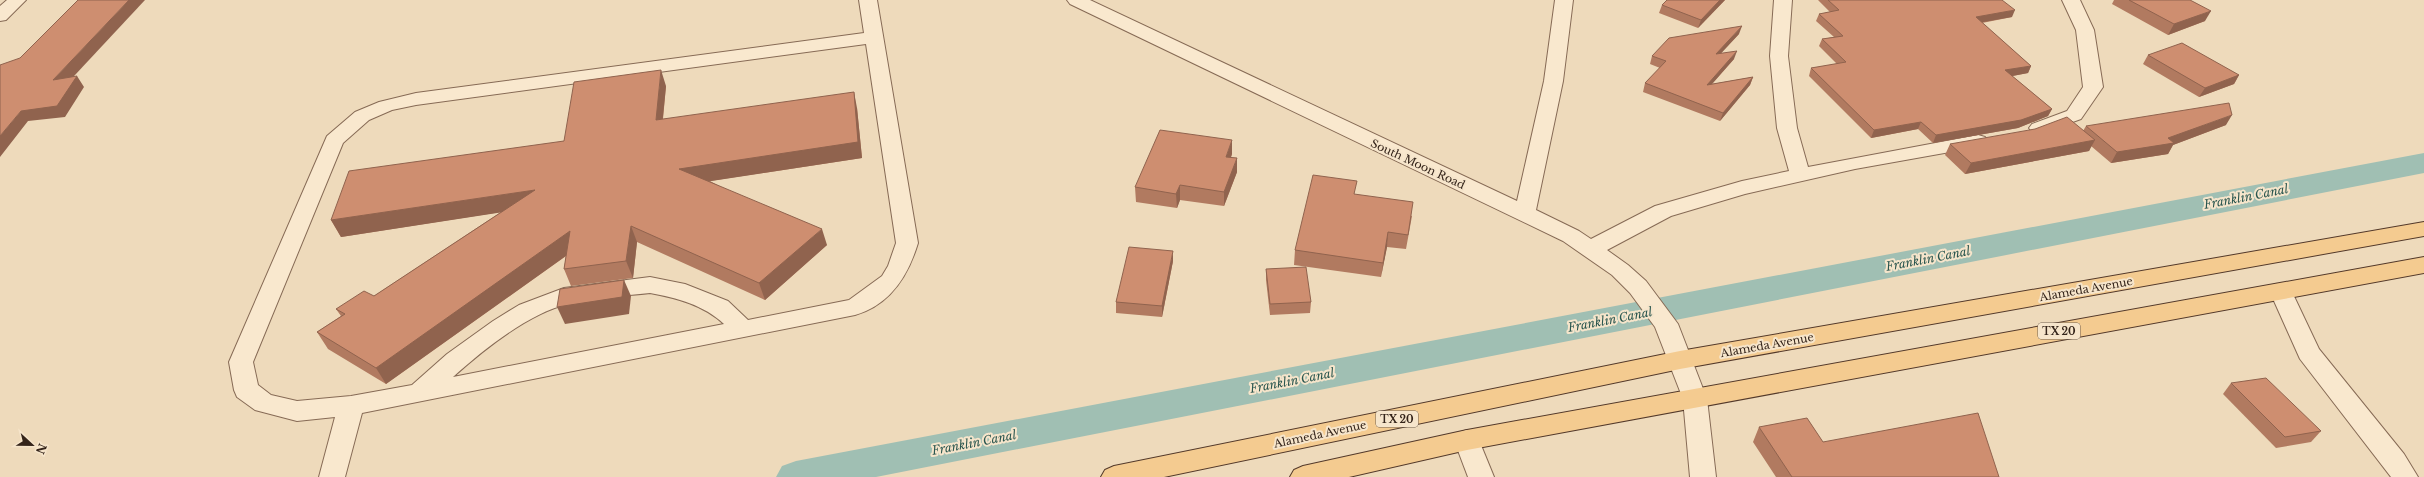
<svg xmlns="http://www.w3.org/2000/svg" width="2424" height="477" viewBox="0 0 2424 477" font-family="'Libre Baskerville',serif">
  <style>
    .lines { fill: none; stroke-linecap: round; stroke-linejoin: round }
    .canal { fill: #a0bfb3; fill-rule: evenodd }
    .minor-casing { stroke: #866a55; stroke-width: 2 }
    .major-casing { stroke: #53392a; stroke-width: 2 }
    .minor { fill: #f9e8ce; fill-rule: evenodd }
    .major { fill: #f4cb90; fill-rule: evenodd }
    .wall { fill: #b17a60 }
    .shaded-wall { fill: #90634e }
    .building { fill: #ce8e70; stroke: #90634e }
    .labels { text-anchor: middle; stroke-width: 4; stroke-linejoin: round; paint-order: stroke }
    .shield { fill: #f6e5cb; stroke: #6e5e4f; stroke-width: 1 }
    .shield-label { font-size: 10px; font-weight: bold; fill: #34241a }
    .street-label { font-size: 11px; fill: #34241a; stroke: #f6e5cb }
    .water-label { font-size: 12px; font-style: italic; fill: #29554e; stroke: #f6e5cb }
  </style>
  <rect width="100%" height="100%" fill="#eedabb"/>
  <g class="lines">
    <polygon class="canal" points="2424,153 2424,173 876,477 776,477 782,466 796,461"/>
    <g class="minor-casing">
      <g id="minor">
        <polygon points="7,0 26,0 6,20 0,21 0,6"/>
        <path d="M859,0h18l41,243c-10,33 -28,62 -63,72l-493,98 -17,64h-26l16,-60 -38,4 -42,-11 -18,-13 -3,-7 -5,-28 98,-226 28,-24 24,-10 37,-9 448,-60zM866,44l30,199 -8,23 -6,10 -33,24 -101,20 -20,-19 -43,-17 -35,-7 -86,11 -45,17 -26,16 -46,33 -35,31 -61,11 -54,5 -26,-6 -13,-10 -5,-23 90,-219 26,-23 23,-10 24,-5zM650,293c27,5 54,12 74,31l-271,53c30,-27 76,-64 115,-73 27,-7 55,-8 82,-11z"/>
        <polygon points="1067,0 1090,0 1517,201 1544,81 1555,0 1573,0 1563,81 1536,210 1579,231 1591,239 1655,206 1742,181 1789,171 1777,128 1770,56 1774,0 1792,0 1788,56 1797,128 1808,167 1978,135 1985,137 1988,141 1985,145 1978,147 1855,169 1745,194 1671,216 1607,250 1628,265 1646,281 1678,324 1707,399 1716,477 1690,477 1683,399 1655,327 1630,293 1612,275 1563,241 1070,4"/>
        <polygon points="2062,0 2080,0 2094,30 2103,87 2081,119 2039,134 2032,132 2029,128 2032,124 2067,111 2083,87 2076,30"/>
        <polygon points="2281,284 2289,286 2292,292 2319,349 2404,454 2418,477 2391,477 2300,359 2270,292 2273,286"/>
        <polygon points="1467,430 1476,433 1494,477 1468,477 1454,440 1458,433"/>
      </g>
    </g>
    <g class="major-casing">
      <g id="major">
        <polygon points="2424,222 2424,236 1680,369 1164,477 1101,477 1105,470 1114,466 1680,351"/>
        <polygon points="2424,257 2424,273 1467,450 1349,477 1290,477 1294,470 1303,466 1467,430"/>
      </g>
    </g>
    <use href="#minor" class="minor"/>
    <use href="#major" class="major"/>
  </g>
  <g class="wall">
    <polygon points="1725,0 1698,28 1659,13 1662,5"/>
    <polygon points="1818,0 2002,0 2012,17 1982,23 2031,66 2028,73 2012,76 2052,109 2048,116 2018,128 1933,143 1918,129 1871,138 1809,76 1811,68 1837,64 1819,46 1822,39 1834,37 1816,21 1819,14 1830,12"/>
    <polygon points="2114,0 2190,0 2205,21 2168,35 2112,4"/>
    <polygon points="1739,34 1721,53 1734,59 1712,84 1753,77 1750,85 1720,121 1643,92 1645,83 1660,68 1650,64 1652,56"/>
    <polygon points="2148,55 2239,75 2234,84 2199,97 2143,64"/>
    <polygon points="666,86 663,119 857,108 862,158 710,181 827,245 765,300 637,242 633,278 571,286 564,269 566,256 386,384 328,349 317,332 341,316 336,309 374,296 501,212 341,237 331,220 564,141"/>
    <polygon points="2226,125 2173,145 2168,154 2111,163 2091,146 2089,151 1965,174 1945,155 1950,144 2083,131 2086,126"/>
    <polygon points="1232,154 1231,157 1237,172 1224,206 1180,200 1177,208 1136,202 1135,187"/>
    <polygon points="1355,195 1412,216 1406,249 1387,247 1381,277 1294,265 1295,250"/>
    <polygon points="1173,261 1162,317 1116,313 1116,302"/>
    <polygon points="1266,269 1311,302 1310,313 1270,315 1266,280"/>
    <polygon points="2231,383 2321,431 2311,442 2276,448 2223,394"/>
    <polygon points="1759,427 1823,442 1999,477 1776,477 1753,442"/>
  </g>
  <g class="shaded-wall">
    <polygon points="129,0 145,0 61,90 53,80"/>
    <polygon points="1720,0 1725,0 1698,28 1701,20"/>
    <polygon points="2015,10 2012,17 1972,24 1976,17"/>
    <polygon points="2211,11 2205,21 2168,35 2174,24"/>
    <polygon points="1742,26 1739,34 1713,62 1716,54"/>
    <polygon points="1737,51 1734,59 1704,93 1707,85"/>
    <polygon points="2031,66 2028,73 2002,78 2005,70"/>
    <polygon points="661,70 666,86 661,136 656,120"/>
    <polygon points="2239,75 2234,84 2199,97 2205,88"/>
    <polygon points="77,76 84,87 65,117 28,121 0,157 0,136 21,111"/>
    <polygon points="1753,77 1750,85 1720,121 1723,113"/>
    <polygon points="854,92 857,108 862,158 685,185 679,169"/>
    <polygon points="2052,109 2048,116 2018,128 1933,143 1936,135"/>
    <polygon points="2232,115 2226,125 2173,145 2168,154 2111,163 2117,152 2168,138"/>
    <polygon points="1921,122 1918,129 1871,138 1874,130"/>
    <polygon points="1232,140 1232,154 1226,171 1226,157"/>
    <polygon points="2095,140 2089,151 1965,174 1971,163"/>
    <polygon points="1237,158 1237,172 1224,206 1224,192"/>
    <polygon points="1180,185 1180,200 1177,208 1176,194"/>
    <polygon points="535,190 542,206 341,237 331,220"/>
    <polygon points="631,226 637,242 633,278 626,261"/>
    <polygon points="822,229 827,245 765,300 759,283"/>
    <polygon points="570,231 577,248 386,384 376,368"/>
    <polygon points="1388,232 1387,247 1381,277 1383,263"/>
    <polygon points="1173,251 1173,261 1162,317 1162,306"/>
    <polygon points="624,280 631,296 629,314 565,324 557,307"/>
  </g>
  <g class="building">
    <polygon points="78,0 129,0 53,80 77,76 57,106 21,111 0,136 0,65 20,58"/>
    <polygon points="1667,0 1720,0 1701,20 1662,5"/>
    <polygon points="1828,0 2002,0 2015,10 1976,17 2031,66 2005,70 2052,109 2021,120 1936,135 1921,122 1874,130 1811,68 1846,62 1822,39 1843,36 1819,14 1839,10"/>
    <polygon points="2129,0 2190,0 2211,11 2174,24"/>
    <polygon points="1742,26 1716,54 1737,51 1707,85 1753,77 1723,113 1645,83 1666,61 1652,56 1669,38"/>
    <polygon points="2182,43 2239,75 2205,88 2148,55"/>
    <polygon points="661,70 656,120 854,92 858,142 679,169 822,229 759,283 631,226 626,261 564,269 570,231 376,368 317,332 345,314 336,309 364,291 374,296 535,190 331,220 349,171 564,141 574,82"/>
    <polygon points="2229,103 2232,115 2168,138 2174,143 2117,152 2086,126"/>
    <polygon points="2067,117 2095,140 1971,163 1950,144 2035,129"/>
    <polygon points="1160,130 1232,140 1226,157 1237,158 1224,192 1180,185 1176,194 1135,187"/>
    <polygon points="1313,175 1357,181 1354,194 1413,202 1408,235 1388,232 1383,263 1295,250"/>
    <polygon points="1129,247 1173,251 1162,306 1116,302"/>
    <polygon points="1306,267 1311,302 1270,304 1266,269"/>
    <polygon points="624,280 622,297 557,307 560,289"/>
    <polygon points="2266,378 2321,431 2285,437 2231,383"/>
    <polygon points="1978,413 1999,477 1792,477 1759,427 1807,418 1823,442"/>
  </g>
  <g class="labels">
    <g class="shield">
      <rect x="2038" y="323" width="42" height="16" rx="3"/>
      <rect x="1376" y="411" width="42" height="16" rx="3"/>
    </g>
    <g class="shield-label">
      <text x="2059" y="335">TX 20</text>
      <text x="1397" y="423">TX 20</text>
    </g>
    <g class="street-label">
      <text transform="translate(1418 164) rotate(25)" y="4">South Moon Road</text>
      <text transform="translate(2086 289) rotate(-10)" y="4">Alameda Avenue</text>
      <text transform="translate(1767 345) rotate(-10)" y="4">Alameda Avenue</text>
      <text transform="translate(1320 434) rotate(-12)" y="4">Alameda Avenue</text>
    </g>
    <g class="water-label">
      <text transform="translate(2246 197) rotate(-11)" y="4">Franklin Canal</text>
      <text transform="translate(1928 259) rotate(-11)" y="4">Franklin Canal</text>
      <text transform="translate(1610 320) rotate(-11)" y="4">Franklin Canal</text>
      <text transform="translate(1292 381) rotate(-11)" y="4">Franklin Canal</text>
      <text transform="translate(974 443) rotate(-11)" y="4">Franklin Canal</text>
    </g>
  </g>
  <g transform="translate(32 445) rotate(112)" stroke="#f6e5cb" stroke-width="3" paint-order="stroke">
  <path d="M0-3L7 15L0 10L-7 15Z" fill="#34241a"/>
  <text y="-6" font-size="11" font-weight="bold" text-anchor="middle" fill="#34241a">N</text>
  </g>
</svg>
